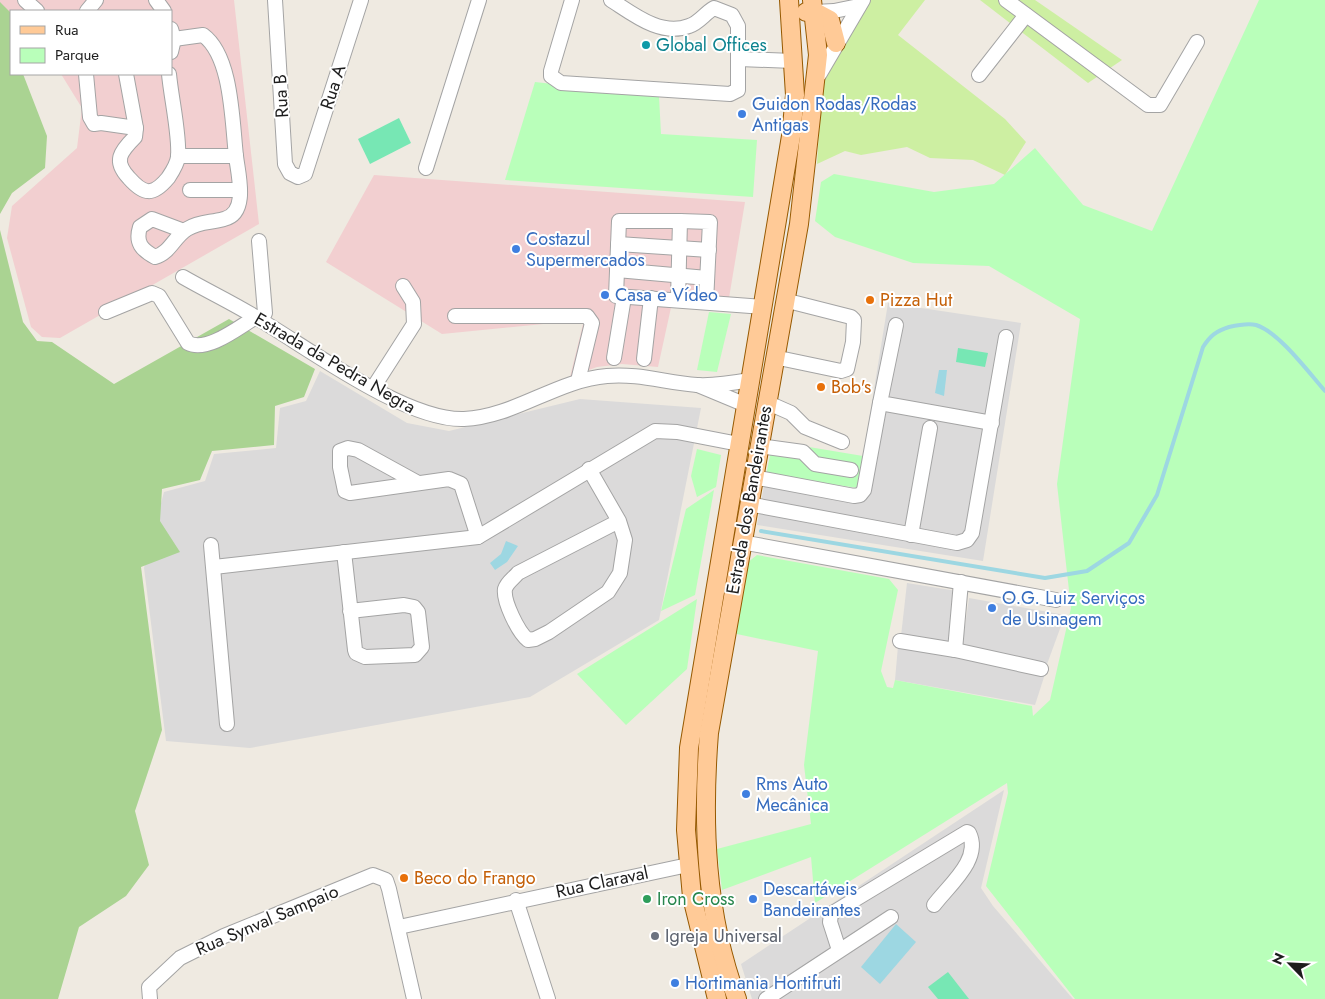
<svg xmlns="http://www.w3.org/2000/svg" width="1325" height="999" viewBox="0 0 1325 999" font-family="Jost,sans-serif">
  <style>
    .residential { fill: #dbdada }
    .commercial { fill: #f2cfd0 }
    .grass { fill: #cdefa2 }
    .forest { fill: #aad392 }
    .park { fill: #b9ffba }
    .pitch { fill: #77e7b4 }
    .water { fill: #9dd7e2 }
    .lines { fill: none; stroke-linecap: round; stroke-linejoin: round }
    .stream { stroke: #9dd7e2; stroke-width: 4 }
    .minor-casing { stroke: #a4a4a4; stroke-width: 16 }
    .major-casing { stroke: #965900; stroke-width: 20 }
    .minor { stroke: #fff; stroke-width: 14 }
    .major { stroke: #ffca97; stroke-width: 18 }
    .culture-dot { fill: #0f9aa8; stroke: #fff; stroke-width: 2 }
    .shop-dot { fill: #3f7fe0; stroke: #fff; stroke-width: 2 }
    .food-dot { fill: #e8710a; stroke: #fff; stroke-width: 2 }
    .leisure-dot { fill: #2e9e5b; stroke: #fff; stroke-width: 2 }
    .worship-dot { fill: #6b7280; stroke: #fff; stroke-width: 2 }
    .labels { text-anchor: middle; stroke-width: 4; stroke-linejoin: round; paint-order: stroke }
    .culture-label { font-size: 18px; fill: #0d838f; stroke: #fff; text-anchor: start }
    .street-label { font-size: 18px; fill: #1d1d1d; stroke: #fff }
    .shop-label { font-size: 18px; fill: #366cbe; stroke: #fff; text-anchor: start }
    .food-label { font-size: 18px; fill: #c56008; stroke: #fff; text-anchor: start }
    .leisure-label { font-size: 18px; fill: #27864d; stroke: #fff; text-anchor: start }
    .worship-label { font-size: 18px; fill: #5b616d; stroke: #fff; text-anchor: start }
  </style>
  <rect width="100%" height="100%" fill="#efeae1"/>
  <g class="residential">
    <polygon points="888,303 1021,323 983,561 757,525 766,475 858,488"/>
    <polygon points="320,371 407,423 449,431 580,399 701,408 659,620 530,697 250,748 166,741 144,568 164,492 205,481 214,454 276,448 280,408 306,401"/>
    <polygon points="907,583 957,591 951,645 901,636"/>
    <polygon points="969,598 1065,615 1046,667 962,647"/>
    <polygon points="898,646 1045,674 1035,705 895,680"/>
    <polygon points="1004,790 981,888 993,906 1073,999 752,999 741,964"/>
  </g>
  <g class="commercial">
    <polygon points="0,0 234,0 259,224 60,338 42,337 31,327 7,238 12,206 77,148 82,108 61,74 171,74 171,11 11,11 11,21 0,11"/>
    <polygon points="374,175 745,202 727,310 672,303 658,367 622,364 597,367 570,377 584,320 442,334 326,262"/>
  </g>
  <g class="grass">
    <polygon points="867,0 925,0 898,35 1005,119 1026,142 1005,175 973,160 930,158 907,147 861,155 845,151 817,164 821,98 826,74"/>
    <polygon points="980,0 1035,0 1122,60 1088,83"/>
  </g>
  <g class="forest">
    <polygon points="0,2 11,13 11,74 23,74 47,136 45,168 12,193 0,214"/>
    <polygon points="0,230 23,322 37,341 52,342 114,384 229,319 315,369 304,397 275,406 274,445 212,451 200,480 162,489 160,521 180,552 141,567 162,730 135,811 149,865 126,896 79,927 58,999 0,999"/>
  </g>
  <g class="park">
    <polygon points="1259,0 1325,0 1325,999 1075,999 986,886 1008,793 1007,783 815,903 811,857 722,890 717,849 811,824 804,765 818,651 732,633 747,563 757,555 889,579 898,590 881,671 887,687 893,688 895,680 1032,706 1033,716 1050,700 1071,608 1057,484 1080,319 989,266 913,263 835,237 815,221 821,182 834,174 934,192 994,184 1035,148 1083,205 1152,231"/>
    <polygon points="535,82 659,96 661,134 757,140 753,197 505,180"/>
    <polygon points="709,312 731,314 717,372 697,370"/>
    <polygon points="773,441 863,456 858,488 766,475"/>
    <polygon points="697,449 721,455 716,487 697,497 691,476"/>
    <polygon points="714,490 695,595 661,611 686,509"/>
    <polygon points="697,599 687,669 626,725 577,674"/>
  </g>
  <g class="pitch">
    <polygon points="399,118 411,143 370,164 358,139"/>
    <polygon points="958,348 988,353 985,367 956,362"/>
    <polygon points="948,972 969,999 938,999 928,987"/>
  </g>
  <g class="water">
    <polygon points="939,370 947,370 944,396 935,393"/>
    <polygon points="506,541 518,546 507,562 495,570 490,563 501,554"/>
    <polygon points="896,924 916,942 880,984 861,967"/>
  </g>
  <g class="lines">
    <path class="stream" d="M761,531l284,47 42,-7 42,-28 28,-48 46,-148c7,-11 13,-16 26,-20 9,-2 18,-4 27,-2 23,7 53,48 69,66"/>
    <g class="minor-casing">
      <g id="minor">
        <polyline points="25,0 37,11"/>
        <polyline points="156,0 164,11"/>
        <polyline points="275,0 285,164 290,173 298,177 305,174 361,0"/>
        <path d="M572,0l-21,71v5l10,7 169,11 8,-4v-64l-6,-11 -18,-7c-9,5 -15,15 -25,18 -28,11 -56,-12 -78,-26"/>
        <polyline points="1006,0 1148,105 1160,105 1197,42"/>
        <polyline points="87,11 96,0"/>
        <polyline points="815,12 834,11 859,6"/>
        <polyline points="171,29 174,39 171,52"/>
        <path d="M174,39l29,-4c29,21 29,86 33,121h-58"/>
        <polyline points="739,59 793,61"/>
        <polyline points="86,74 90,117 94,124 101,123 136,128"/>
        <path d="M126,74l10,54 -1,9c-15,15 -22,24 -6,41 15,17 24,18 39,0 4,-6 9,-13 10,-21 2,-21 -7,-60 -9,-83"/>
        <polyline points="819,75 863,0"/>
        <polyline points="979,75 1026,15"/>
        <polyline points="426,168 479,0"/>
        <polyline points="190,190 240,190"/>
        <polyline points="680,221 710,222 706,302"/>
        <path d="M184,231l-32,-12 -12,8c-5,16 2,23 15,30 15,-4 19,-20 32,-28 13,-8 23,-6 37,-10 25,-6 14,-45 12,-63"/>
        <polyline points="259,241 265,313 261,320"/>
        <polyline points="618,244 709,250"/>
        <polyline points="617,270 707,278"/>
        <path d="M183,277c26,15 54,28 79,44 50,30 145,100 202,98 50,-2 93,-39 143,-43 31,-3 60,7 90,9 18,1 36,-2 53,-5"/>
        <polyline points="678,299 680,221 619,221 616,296 764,307"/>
        <path d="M106,312l46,-19 7,3 29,47c19,10 51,-16 68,-26"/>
        <polyline points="455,316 587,316 592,323 578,381"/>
        <polyline points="896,325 880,403 992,423"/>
        <polyline points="774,357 841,371 847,369 853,342 854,320 851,317 784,300"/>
        <polyline points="614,358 624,297"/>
        <polyline points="644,359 651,298"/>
        <polyline points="698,385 746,405"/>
        <polyline points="373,388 414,324 413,302 403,286"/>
        <polyline points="766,402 791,413 805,427 842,442"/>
        <polyline points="759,446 803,452 815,464 851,470"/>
        <path d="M589,469l30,52 6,19 -5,33 -12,19 -59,40 -14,7 -7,1c-10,-8 -25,-39 -23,-51 2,-7 9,-11 13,-16l101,-52"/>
        <polyline points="753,477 854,496 860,495 864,490 880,403"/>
        <polyline points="418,483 358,450 348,448 340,451 340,467 345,491 350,493 449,479 461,484 478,537"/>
        <polyline points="748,504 957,543 967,540 972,533 1006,337"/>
        <polyline points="911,535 930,428"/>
        <polyline points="741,542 1056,600"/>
        <polyline points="211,545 227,724"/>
        <polyline points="344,552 355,650 356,653 365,657 415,655 422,647 418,612 414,607 404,605 350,611"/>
        <polyline points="214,567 478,537 655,431 677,432 739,444"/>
        <polyline points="900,641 955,650 1041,669"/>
        <polyline points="955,650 961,582"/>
        <polyline points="516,900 548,999"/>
        <polyline points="399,927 688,865"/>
        <path d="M839,950l-9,-28 1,-8 136,-82 2,1c13,26 -20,52 -35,72"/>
        <polyline points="150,999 149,987 180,958 224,936 373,875 386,880 389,889 414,999"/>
        <polyline points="766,999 891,917"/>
      </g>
    </g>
    <g class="major-casing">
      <g id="major">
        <polyline points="806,12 815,12 830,20 836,43"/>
        <polyline points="717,999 692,897 686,830 689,748 791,136 795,95 789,0"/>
        <path d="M737,999c-32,-85 -35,-177 -28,-266l90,-509 19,-169 -6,-55"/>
      </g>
    </g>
    <use href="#minor" class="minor"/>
    <use href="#major" class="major"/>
  </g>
  <circle class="culture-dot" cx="646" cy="45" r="5"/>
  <g class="shop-dot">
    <circle cx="742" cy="114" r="5"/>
    <circle cx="516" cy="249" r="5"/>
    <circle cx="605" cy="295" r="5"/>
    <circle cx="992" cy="608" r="5"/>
    <circle cx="746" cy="794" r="5"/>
    <circle cx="753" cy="899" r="5"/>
    <circle cx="675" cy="983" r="5"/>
  </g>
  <g class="food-dot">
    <circle cx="870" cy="300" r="5"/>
    <circle cx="821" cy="387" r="5"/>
    <circle cx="404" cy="878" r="5"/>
  </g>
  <circle class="leisure-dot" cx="647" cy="899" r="5"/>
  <circle class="worship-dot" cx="655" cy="936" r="5"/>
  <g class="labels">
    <g class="culture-label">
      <text x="656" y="51">Global Offices</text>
    </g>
    <g class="street-label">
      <text transform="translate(333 87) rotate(-72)" y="6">Rua A</text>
      <text transform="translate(281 96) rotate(-93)" y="6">Rua B</text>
      <text transform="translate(335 363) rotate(30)" y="6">Estrada da Pedra Negra</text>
      <text transform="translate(749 500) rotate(-80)" y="6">Estrada dos Bandeirantes</text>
      <text transform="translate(602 882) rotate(-12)" y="6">Rua Claraval</text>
      <text transform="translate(267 920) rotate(-23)" y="6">Rua Synval Sampaio</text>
    </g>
    <g class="shop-label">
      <text x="752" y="110">Guidon Rodas/Rodas<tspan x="752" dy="21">Antigas</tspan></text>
      <text x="526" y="245">Costazul<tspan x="526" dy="21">Supermercados</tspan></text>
      <text x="615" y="301">Casa e Vídeo</text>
      <text x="1002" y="604">O.G. Luiz Serviços<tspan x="1002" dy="21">de Usinagem</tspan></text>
      <text x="756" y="790">Rms Auto<tspan x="756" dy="21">Mecânica</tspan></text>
      <text x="763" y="895">Descartáveis<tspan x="763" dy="21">Bandeirantes</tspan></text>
      <text x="685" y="989">Hortimania Hortifruti</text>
    </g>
    <g class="food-label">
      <text x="880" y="306">Pizza Hut</text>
      <text x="831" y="393">Bob's</text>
      <text x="414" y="884">Beco do Frango</text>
    </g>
    <g class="leisure-label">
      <text x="657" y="905">Iron Cross</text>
    </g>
    <g class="worship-label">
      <text x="665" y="942">Igreja Universal</text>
    </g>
  </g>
  <rect x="10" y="10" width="162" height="65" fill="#ffffff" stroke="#a5a5a5"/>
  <rect x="20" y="26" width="25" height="8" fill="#ffca97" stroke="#a5a5a5"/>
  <text x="55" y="35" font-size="15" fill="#1d1d1d">Rua</text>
  <rect x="20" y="48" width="25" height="15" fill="#b9ffba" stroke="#a5a5a5"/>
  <text x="55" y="60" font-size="15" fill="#1d1d1d">Parque</text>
  <g transform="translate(1290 964) rotate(294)" stroke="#ffffff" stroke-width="4" paint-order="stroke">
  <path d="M0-4L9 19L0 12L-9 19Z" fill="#1d1d1d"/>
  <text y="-8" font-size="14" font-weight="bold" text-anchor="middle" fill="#1d1d1d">N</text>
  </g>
</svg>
